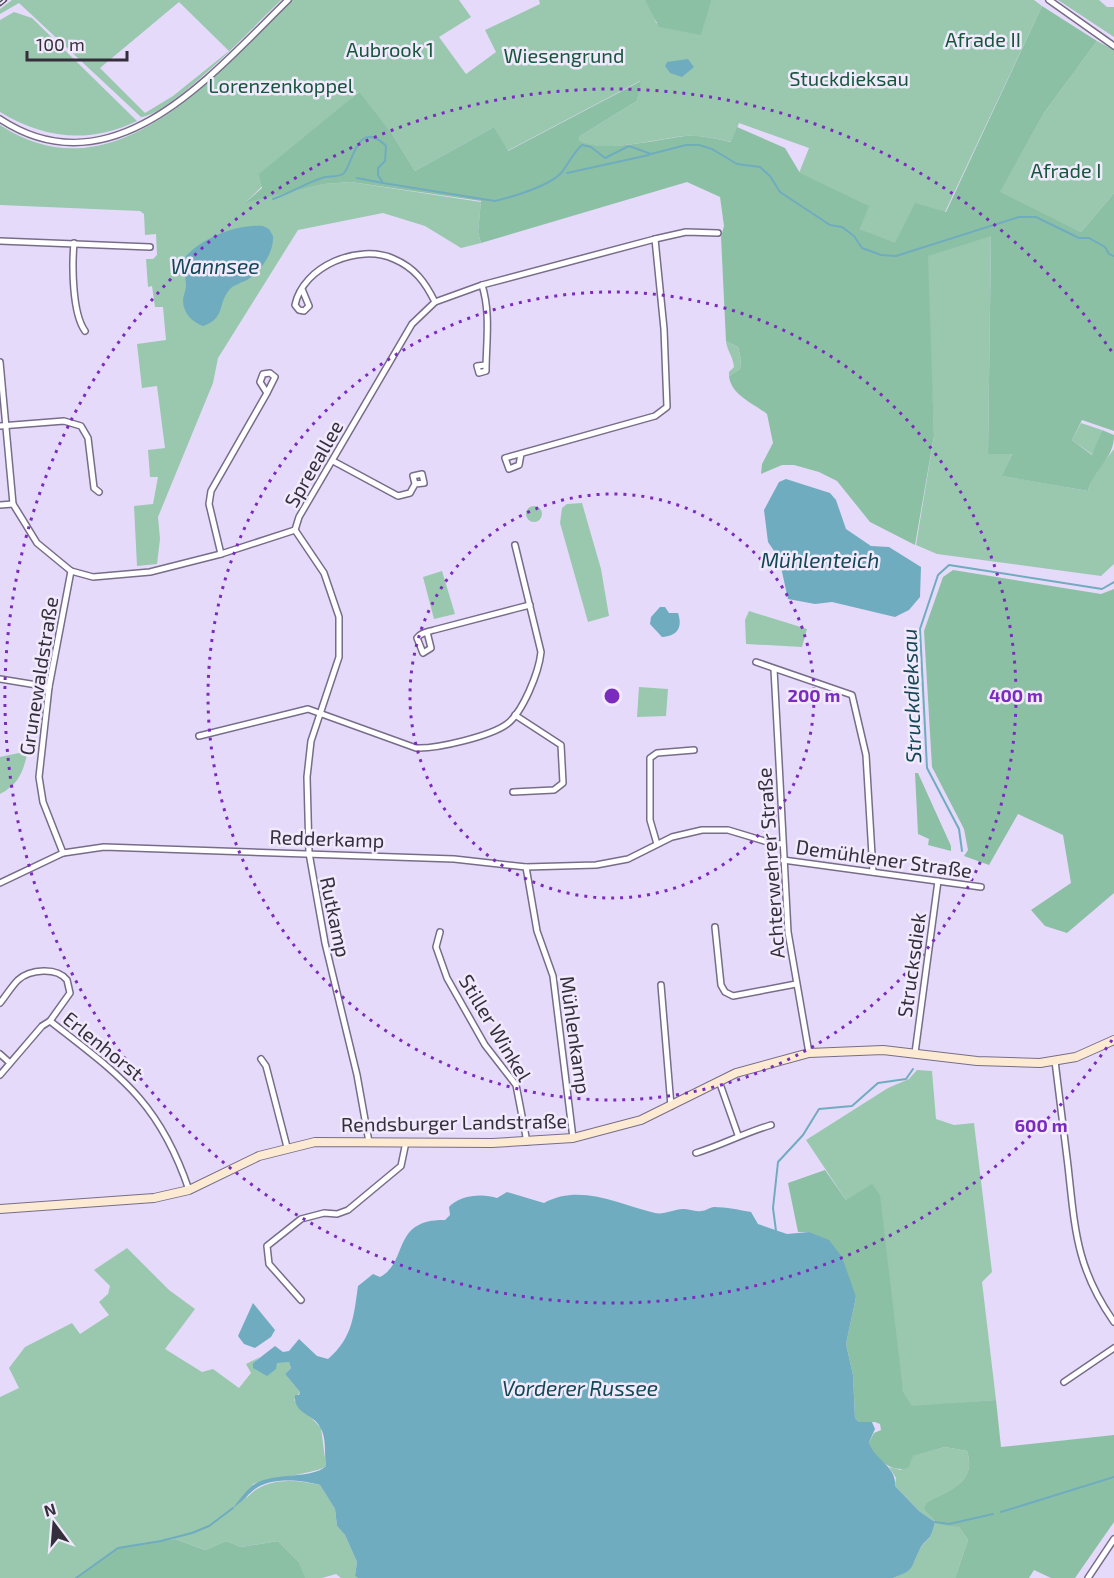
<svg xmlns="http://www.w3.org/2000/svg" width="1114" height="1578" viewBox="0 0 1114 1578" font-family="'Exo 2',sans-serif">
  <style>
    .green { fill: #99c8af; fill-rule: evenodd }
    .forest { fill: #8cc0a5 }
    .water { fill: #70acbf }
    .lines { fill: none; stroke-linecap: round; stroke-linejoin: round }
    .stream { stroke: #70acbf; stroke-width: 2 }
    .street-casing { stroke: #776d89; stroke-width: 8 }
    .secondary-casing { stroke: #776d89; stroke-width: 10 }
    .street { stroke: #fff; stroke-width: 5 }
    .secondary { stroke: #fcebd2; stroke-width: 8 }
    .rail-casing { stroke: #4a4453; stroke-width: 4.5 }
    .rail { stroke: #f1eafd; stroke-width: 2; stroke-dasharray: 7; stroke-linecap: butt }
    .ring { fill: none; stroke: #7b2cbf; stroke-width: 3; stroke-dasharray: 3 6 }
    .labels { text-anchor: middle; stroke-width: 5; stroke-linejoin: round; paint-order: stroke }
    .park-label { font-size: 20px; fill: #17563c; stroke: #f1eafd }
    .street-label { font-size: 20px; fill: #342f3b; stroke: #f1eafd }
    .water-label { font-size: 21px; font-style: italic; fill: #124755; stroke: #f1eafd }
    .centre { fill: #7b2cbf; stroke: #f1eafd; stroke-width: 3 }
    .ring-label { font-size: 18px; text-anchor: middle; font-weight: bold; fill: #7b2cbf; stroke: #f1eafd; stroke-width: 5; stroke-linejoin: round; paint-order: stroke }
  </style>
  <rect width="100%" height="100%" fill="#e6dafa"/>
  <g class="green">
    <path d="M12,0h269c-26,25 -108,113 -140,117l-122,-114 -19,11v-5zM179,2l50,49 -56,45 -28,17 -45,-45z"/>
    <path d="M292,0h167l12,17 -32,20 27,37 30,-22 -11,-22 55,-26 -1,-4h106l7,8 4,15 45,11 11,-34h322l8,6 -97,206 -50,32 -35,-15 8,-23 -69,-33 10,-25 -70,-25 -7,19c-16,-3 -31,-7 -47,-6 -25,2 -85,19 -106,4l1,-4 57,-35 3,-20 -133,70 -13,-24 -79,44 -24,-39 -33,-40 -112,110 78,-18 27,-2 130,20 -3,30 3,11 -20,5 -36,-22 -42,-13 -85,17 -80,128 -5,25 -55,134 2,22 -3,25 -20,2 -3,-60 19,-2 5,-27h-8l-2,-27 17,-2 -8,-62 -15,2 -5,-44 29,-4 -3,-33h-8l-3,-21 -4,1 -2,-28h7l4,-4 -1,-21 -11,1 -1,-21 -4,-3 -140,-6v-80c115,76 217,-52 292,-125z"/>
    <polygon points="1058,0 1099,0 1107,7 1114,7 1114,37"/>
    <path d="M14,12l18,6 105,103c-48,23 -92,18 -137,-9v-92z"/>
    <polygon points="1097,41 1114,50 1114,193 1081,232 999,193 1044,113"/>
    <polygon points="991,231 988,454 1012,453 1003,476 1088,491 1093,476 1114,449 1114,564 1101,576 937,554 916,545 934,436 926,253"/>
    <path d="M726,341l12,6 3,12 -1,10 -11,7v-4l5,-5c-1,-11 -7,-16 -8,-26z"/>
    <polygon points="1081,423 1102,430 1093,455 1072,440"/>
    <polygon points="582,503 601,569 609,616 588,622 560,523 562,508 567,504"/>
    <circle cx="534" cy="514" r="8"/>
    <polygon points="442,571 455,614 434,619 423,577"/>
    <polygon points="749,611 807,629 802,647 746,644 745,620"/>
    <polygon points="639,687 668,689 666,716 637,717"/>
    <path d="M28,751c-5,21 -9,33 -28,43v-37z"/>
    <polygon points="917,1070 932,1071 936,1119 954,1125 974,1123 992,1272 982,1282 996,1400 912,1407 903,1391 846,1200 806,1140 888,1088 909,1079"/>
    <path d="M127,1248l42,42 26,19 -30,40 37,23 11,-3 26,19 12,-15 -5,-9 14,-7 -7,6 36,-1 2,6 -6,6 15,18 -6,8 27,28 5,38c-7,7 -57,12 -73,18l-7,15c17,-22 49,-20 74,-14l15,24 2,17 8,9 12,27 -2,14 3,2h-17l-5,-4 -14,4h-18l-5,-16 -21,-21 -37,6 -15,-6 -21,9 -30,-11 -57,9 -42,30h-76v-181l19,-9 -10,-20 16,-21 47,-24 8,11 29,-19 -10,-13 9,-8 2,-8 -16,-16z"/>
    <path d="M945,1447l22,4c10,31 -17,39 -40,51l32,25 9,13 -13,38h-62c21,-8 17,-9 26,-27 6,-13 11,-6 16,-29l-16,-11 -24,-25 1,-8 -7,-11 12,3 11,-14z"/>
  </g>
  <g class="forest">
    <polygon points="645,0 712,0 701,35 659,27"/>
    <path d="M1042,6l55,35 -53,72 -44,79 81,40 33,-39v238l-32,-11 -10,20 20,15 10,-25 12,5c0,25 -19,31 -26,56l-86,-15 10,-22h-24l3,-218 -63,20 6,180 -19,109 -45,-23 -33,-41 -18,-9 -25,-7h-12l-21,9 1,-10 11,-21 -6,-29c-14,-11 -36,-19 -38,-38l11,-7 1,-10 -3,-12 -12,-6 -5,-104 3,-11 -4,-29 -33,-15 -206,61 -3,-11 3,-31 -130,-19 -27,2 -79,19 17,-15 -3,-14 100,-82 32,40 24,39 79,-44 14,24 133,-70 -4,20 -57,35 -1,4c21,14 81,-1 106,-4 16,-1 31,3 46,6l6,-15 48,21 15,25 69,33 -9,23 35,14 20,-40 31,9z"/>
    <polygon points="953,570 1101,594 1114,589 1114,893 1067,933 1045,926 1031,910 1071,883 1063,835 1018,814 989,865 964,856 968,850 964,829 932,767 924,631 943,577"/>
    <polygon points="915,773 918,773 951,846 951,851 928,845 929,839 918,834"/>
    <path d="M825,1170l21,30 26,-16 8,11 23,196 9,15 84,-6 5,47 113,-12v87l-39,56h-24l-17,-8 -5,8h-74l13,-38 -9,-13 -21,-3 -14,-15 3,-7c23,-12 50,-20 40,-51l-22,-4 -32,9 -5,12c-17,5 -35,-10 -39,-26l5,-9 7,-3 -1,-6 -5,-2h-16l-4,-4 -2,-43 -7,-31 10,-47 -47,-65h-11l-10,-49z"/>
    <polygon points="175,1539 205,1550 226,1541 241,1547 278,1541 299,1562 305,1578 76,1578 118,1548"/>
  </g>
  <g class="water">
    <polygon points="688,59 694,67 682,77 670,73 665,66 667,62"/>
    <path d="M263,226l6,3 4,7c1,17 -12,35 -26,44 -6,3 -13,5 -17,9 -13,15 -4,29 -27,37 -11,-4 -20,-13 -20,-26 0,-5 3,-9 3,-14 0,-11 -4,-19 0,-30 18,-19 51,-32 77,-30z"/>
    <polygon points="786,479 830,493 836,500 846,529 871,546 889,547 921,567 920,597 909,610 895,617 832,602 815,604 788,599 779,558 768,542 764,510 779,482"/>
    <path d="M660,607h5l4,6h9c5,15 -1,23 -16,24l-12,-13 1,-7z"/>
    <path d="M507,1192l37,11c37,-20 76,2 111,10 9,2 19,-4 28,-4 6,0 12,3 18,2 5,0 9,-4 13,-4 12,0 26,3 37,5l7,12 29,10 22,-2 20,8 13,17 14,40 -10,47 7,31 2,43 4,4h13l3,7 -6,13c5,18 28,24 26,44l24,25 16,11c-5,23 -10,15 -16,29 -9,18 -4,19 -26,27h-535l-3,-2 2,-14 -12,-27 -8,-9 -2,-17 -15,-24c-19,-5 -48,-8 -65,4 -8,6 -13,13 -22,19 6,-8 12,-16 19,-22 19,-15 60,-6 74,-20 -2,-13 1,-28 -6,-39 -6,-13 -27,-13 -25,-32h4l1,-3 -15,-18 6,-6 -2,-6 -12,1 -1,6 -9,7 -14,-8v-5l22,-17 8,6 6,-1 10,-12 18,17 11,3c25,-21 26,-45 30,-73l15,-12 7,3c29,-15 11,-58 65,-57l5,-5 -1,-8c10,-12 34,-14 48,-9z"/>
    <polygon points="253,1303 275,1330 271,1337 255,1348 244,1344 238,1336"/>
  </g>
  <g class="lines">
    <g class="stream">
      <polyline points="567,173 649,155"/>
      <polyline points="357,178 383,183"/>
      <path d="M273,199c18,-6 34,-17 52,-22 6,-1 13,0 18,-3 9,-5 13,-58 43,-28l-1,15 -7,7v7l5,8 112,18c17,-4 55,-15 67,-29 7,-9 11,-19 20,-27l9,2 14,11 24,-12 22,8 35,-9h13l13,4 25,15 23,3 10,9 10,16 50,33 12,2 12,9 8,12 19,7 15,1 123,-39h17l43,21h10l16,9 4,7 5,2"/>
      <polyline points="962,851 959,829 927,768 920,629 938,575 949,565 1102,589 1114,582"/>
      <polyline points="776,1231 773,1208 778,1162 803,1135 819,1109 852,1106 878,1083 906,1079 913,1069"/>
      <polyline points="1001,1512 1114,1477"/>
      <polyline points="935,1522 949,1524 993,1514"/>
      <polyline points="76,1578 118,1548 161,1541 192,1533 209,1526 233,1508"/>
    </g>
    <g class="street-casing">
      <g id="street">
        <polyline points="1049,0 1114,46"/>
        <path d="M0,119c114,75 213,-46 288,-119"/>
        <polyline points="0,241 150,247"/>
        <path d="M74,243c-2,22 -2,70 11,88"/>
        <path d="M482,285c9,29 4,58 4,86l-7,2 -2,-7 8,-1"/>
        <path d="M302,289l7,17 -5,5 -5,-1 -4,-5c8,-39 64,-62 99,-46 21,9 31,23 41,43"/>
        <polyline points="0,362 13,504 37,543 71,571 93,577 150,572 221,554 295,530"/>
        <polyline points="0,426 64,421 81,426 88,438 94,488 99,492"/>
        <polyline points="521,454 519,465 509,469 505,458 655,416 667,407 664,329 655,239"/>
        <polyline points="333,461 398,496 410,493 415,484 413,476 422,474 424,483 415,484"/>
        <polyline points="0,505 13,504"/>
        <polyline points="295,530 324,573 339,617 339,657 311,741 307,777 309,853 325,943 357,1075 369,1142"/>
        <polyline points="295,530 299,517 412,324 435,302 482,285 655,239 686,232 718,233"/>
        <polyline points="221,554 209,504 211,491 267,393 275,377 270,373 263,374 260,382 267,393"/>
        <path d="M427,632l4,16 -8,5 -6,-15c4,-6 11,-6 17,-8l84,-22 12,-3"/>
        <polyline points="756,662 852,695 866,755 873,872"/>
        <polyline points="774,669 788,932 809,1053"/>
        <polyline points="0,679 49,687"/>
        <path d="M199,736l109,-27 108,39c21,1 75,-12 91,-24 16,-12 32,-52 34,-72l-26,-107"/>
        <polyline points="513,792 554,790 563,783 561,745 515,715"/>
        <polyline points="657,844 650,820 650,758 657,753 694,750"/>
        <polyline points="63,853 43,802 39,777 49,687 71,571"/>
        <polyline points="783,860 981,887"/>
        <polyline points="526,867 537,931 553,976 573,1138"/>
        <polyline points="0,883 63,853 104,847 454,859 526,867 596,865 628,859 672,837 702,830 728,830 771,843 782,844"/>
        <polyline points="715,927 721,985 725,992 733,996 796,984"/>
        <polyline points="440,932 436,947 447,978 485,1045 516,1085 527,1142"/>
        <polyline points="661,985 671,1106"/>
        <path d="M0,1003c6,-7 11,-16 18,-23 12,-11 39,-13 49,0l3,13 -20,28"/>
        <polyline points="915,1053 938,881"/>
        <polyline points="0,1054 10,1063"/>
        <polyline points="261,1059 266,1066 287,1147"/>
        <path d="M1055,1061c4,35 9,70 13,105 7,63 8,102 46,156"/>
        <path d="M0,1075l42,-49 8,-5c70,55 109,80 139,169"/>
        <polyline points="719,1081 738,1135"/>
        <path d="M696,1153c26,-8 48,-20 75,-28"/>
        <polyline points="301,1300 269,1264 267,1246 301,1219 324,1213 337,1214 348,1210 401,1166 406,1142"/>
        <polyline points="1064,1382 1114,1348"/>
        <polyline points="1088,1578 1114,1539"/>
      </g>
    </g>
    <g class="secondary-casing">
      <polyline id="secondary" points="0,1209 154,1198 189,1190 259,1156 315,1142 492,1143 573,1138 641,1120 736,1073 809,1053 883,1050 977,1061 1040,1063 1076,1057 1114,1040"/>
    </g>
    <use href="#street" class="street"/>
    <use href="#secondary" class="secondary"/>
    <g class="rail-casing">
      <polyline id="rail" points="0,4 5,0"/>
    </g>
    <use href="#rail" class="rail"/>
  </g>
  <g class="ring">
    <circle cx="612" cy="696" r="202"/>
    <circle cx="612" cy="696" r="404"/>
    <path d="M1112 1040A607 607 0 1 1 1112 352"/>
  </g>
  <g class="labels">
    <g class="park-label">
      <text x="983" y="47">Afrade II</text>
      <text x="390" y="57">Aubrook 1</text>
      <text x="564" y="63">Wiesengrund</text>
      <text x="849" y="86">Stuckdieksau</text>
      <text x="281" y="93">Lorenzenkoppel</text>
      <text x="1066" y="178">Afrade I</text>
    </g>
    <g class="street-label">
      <text transform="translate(314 464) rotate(-60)" y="7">Spreeallee</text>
      <text transform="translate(39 676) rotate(-81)" y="7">Grunewaldstraße</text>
      <text transform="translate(327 839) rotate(2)" y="7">Redderkamp</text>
      <text transform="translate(884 859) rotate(8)" y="7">Demühlener Straße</text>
      <text transform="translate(771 863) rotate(-94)" y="7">Achterwehrer Straße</text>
      <text transform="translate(335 917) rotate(78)" y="7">Rutkamp</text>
      <text transform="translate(912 965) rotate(-82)" y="7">Strucksdiek</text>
      <text transform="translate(495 1028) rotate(59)" y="7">Stiller Winkel</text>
      <text transform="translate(575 1035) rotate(82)" y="7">Mühlenkamp</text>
      <text transform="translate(103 1046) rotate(39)" y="7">Erlenhorst</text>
      <text transform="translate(454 1123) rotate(-1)" y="7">Rendsburger Landstraße</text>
    </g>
    <g class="water-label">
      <text x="215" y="274">Wannsee</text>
      <text x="820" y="568">Mühlenteich</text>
      <text transform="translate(912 696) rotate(-92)" y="7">Struckdieksau</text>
      <text x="580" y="1396">Vorderer Russee</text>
    </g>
  </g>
  <circle cx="612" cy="696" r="9" class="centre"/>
  <g class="ring-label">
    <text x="814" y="702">200 m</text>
    <text x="1016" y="702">400 m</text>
    <text x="1041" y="1132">600 m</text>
  </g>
  <g transform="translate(54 1524) rotate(344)" stroke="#f1eafd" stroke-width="4.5" paint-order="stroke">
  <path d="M0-4.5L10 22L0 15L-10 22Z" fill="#342f3b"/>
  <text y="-9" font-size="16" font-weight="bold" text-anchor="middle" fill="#342f3b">N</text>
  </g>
  <path d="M27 51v9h100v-9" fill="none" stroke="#342f3b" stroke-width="3"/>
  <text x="36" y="51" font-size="18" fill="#342f3b" stroke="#f1eafd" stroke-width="4.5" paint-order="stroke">100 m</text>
</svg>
